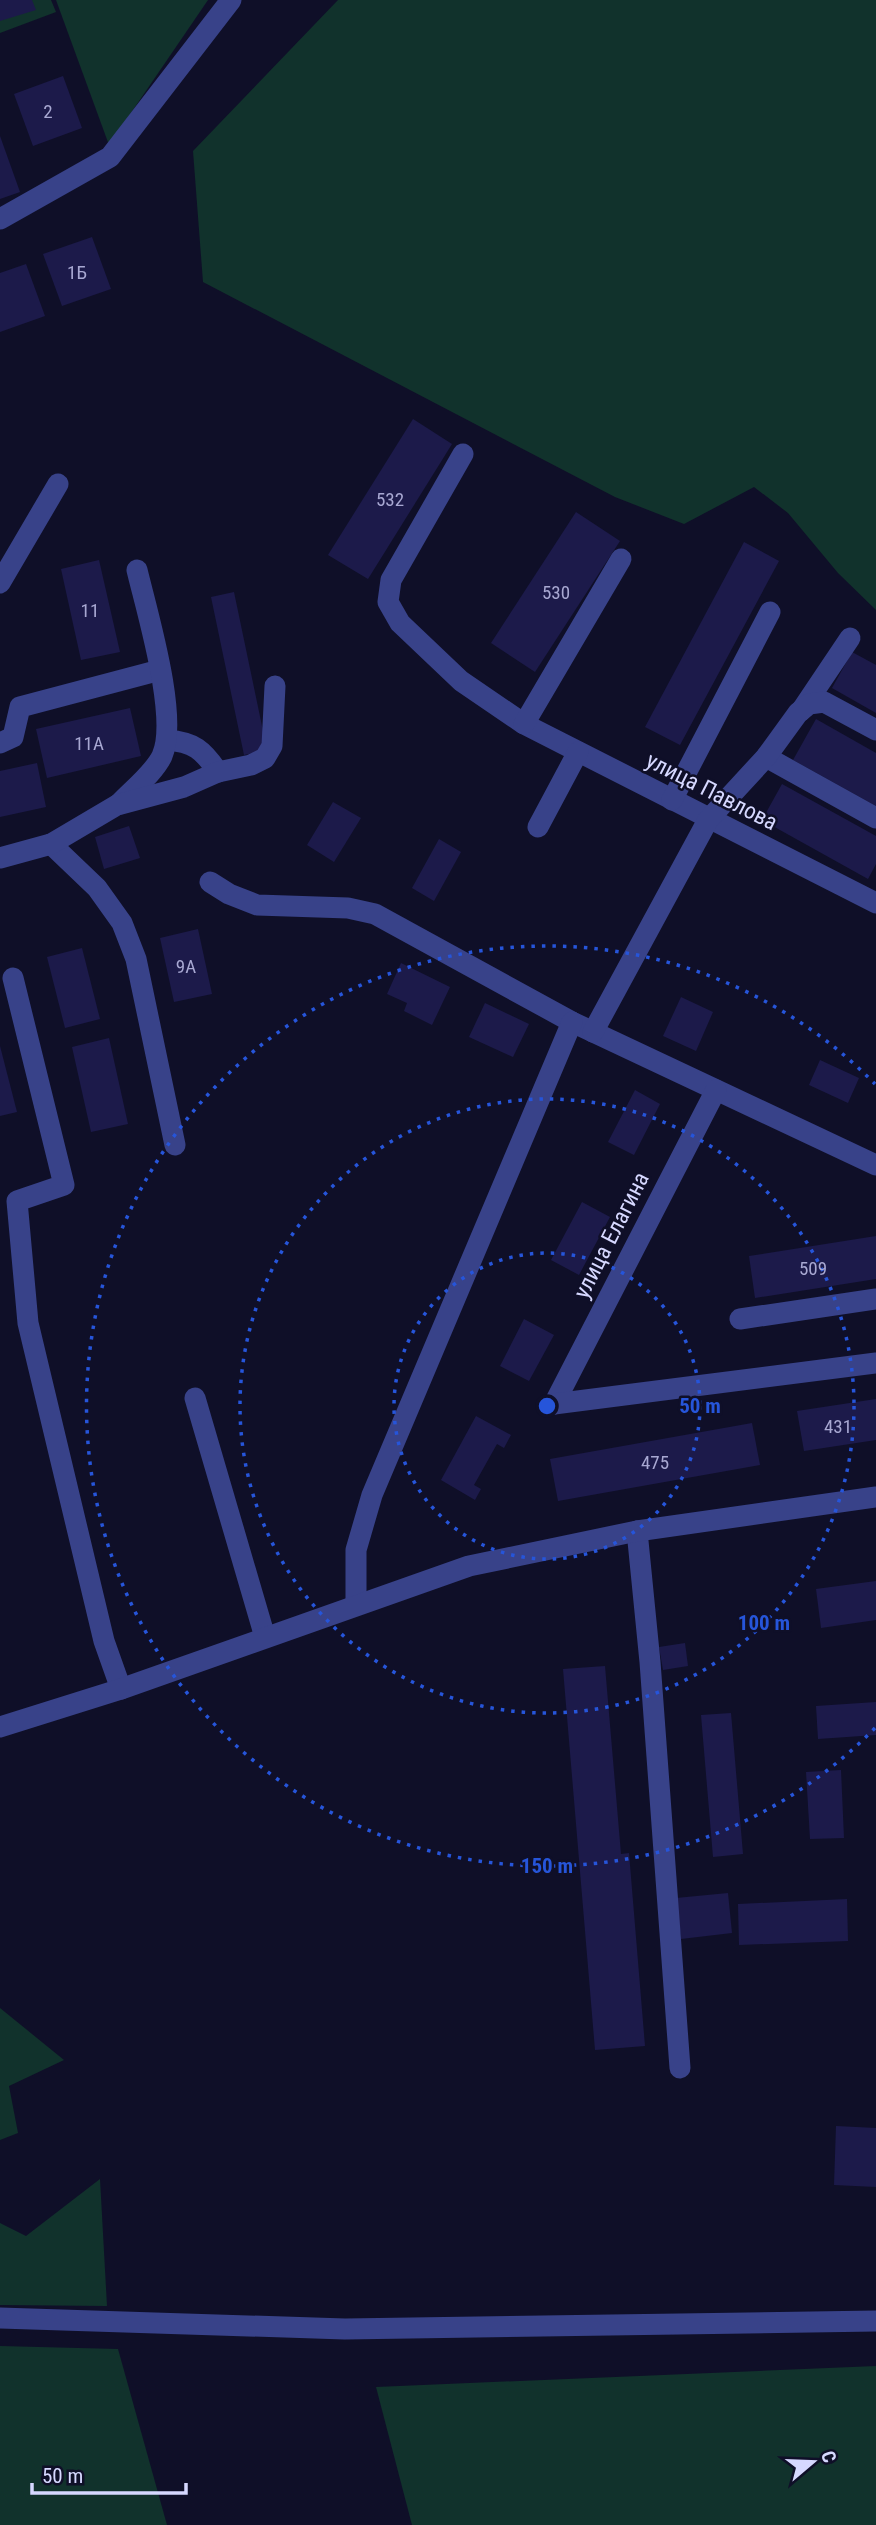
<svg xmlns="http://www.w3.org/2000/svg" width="876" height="2525" viewBox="0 0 876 2525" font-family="'Roboto Condensed',sans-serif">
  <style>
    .green { fill: #11322c }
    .building { fill: #1c1a4a }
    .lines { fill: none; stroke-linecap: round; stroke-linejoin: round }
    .minor { stroke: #384289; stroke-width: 21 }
    .ring { fill: none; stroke: #2655da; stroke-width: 3.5; stroke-dasharray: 3.5 7 }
    .labels { text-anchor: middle; stroke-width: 5; stroke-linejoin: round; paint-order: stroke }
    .number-label { font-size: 19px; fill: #a8a8d2 }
    .street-label { font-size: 23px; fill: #d6d8ff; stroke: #0f0f28 }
    .centre { fill: #2655da; stroke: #0f0f28; stroke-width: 3.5 }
    .ring-label { font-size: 21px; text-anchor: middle; font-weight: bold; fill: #2655da; stroke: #0f0f28; stroke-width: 5; stroke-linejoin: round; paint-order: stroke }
  </style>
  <rect width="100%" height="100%" fill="#0f0f28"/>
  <g class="green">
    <polygon points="0,0 51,0 56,12 0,33"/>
    <polygon points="56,0 208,0 109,145"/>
    <polygon points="338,0 876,0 876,610 838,573 788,513 754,487 684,524 615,497 203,282 193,151"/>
    <polygon points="0,2008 64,2060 9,2086 18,2133 0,2140"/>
    <polygon points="100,2179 107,2306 0,2305 0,2223 26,2236"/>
    <polygon points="0,2346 118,2349 167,2525 0,2525"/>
    <polygon points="876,2366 876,2525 412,2525 376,2387"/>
  </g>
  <g class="building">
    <polygon points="0,0 32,0 36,10 0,21"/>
    <polygon points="63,76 82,128 33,146 14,94"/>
    <polygon points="0,136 20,192 0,199"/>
    <polygon points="92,237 111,289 62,306 43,254"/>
    <polygon points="26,264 45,316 0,332 0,273"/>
    <polygon points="413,419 452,444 368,579 328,555"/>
    <polygon points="576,512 620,541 535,672 491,643"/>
    <polygon points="744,542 779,561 680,745 645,727"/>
    <polygon points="99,560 120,652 81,660 61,569"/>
    <polygon points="234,592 267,750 244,755 211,597"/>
    <polygon points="852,652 876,665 876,713 832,688"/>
    <polygon points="130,708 141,756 47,778 36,729"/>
    <polygon points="816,719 876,753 876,806 793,760"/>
    <polygon points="37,763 46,807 0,817 0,771"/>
    <polygon points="782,784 876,836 876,864 868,879 762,820"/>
    <polygon points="333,802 361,818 334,862 307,845"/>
    <polygon points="129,826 140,858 104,869 95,837"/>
    <polygon points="439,839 461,852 434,901 412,888"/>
    <polygon points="198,929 212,994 174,1002 160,938"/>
    <polygon points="82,948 100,1019 65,1028 47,957"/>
    <polygon points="401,963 450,987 432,1025 404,1011 407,1003 387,994"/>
    <polygon points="681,997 713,1012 696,1051 663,1036"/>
    <polygon points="485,1003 529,1024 513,1057 469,1037"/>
    <polygon points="109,1038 128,1124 91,1132 72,1047"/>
    <polygon points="0,1046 17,1112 0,1116"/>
    <polygon points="820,1060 859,1078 848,1103 809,1085"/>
    <polygon points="635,1090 660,1104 634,1155 608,1142"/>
    <polygon points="582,1202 610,1217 579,1275 551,1260"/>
    <polygon points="876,1236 876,1279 755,1298 749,1256"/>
    <polygon points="524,1319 554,1335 529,1381 500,1366"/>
    <polygon points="876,1399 876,1440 804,1451 797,1411"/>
    <polygon points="476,1416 511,1435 504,1448 497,1444 474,1485 481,1489 475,1500 441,1480"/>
    <polygon points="752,1423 760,1465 558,1501 550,1459"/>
    <polygon points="876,1581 876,1620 821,1628 816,1589"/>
    <polygon points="685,1643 688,1666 663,1670 659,1647"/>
    <polygon points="605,1666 621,1854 629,1853 645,2046 595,2050 563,1669"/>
    <polygon points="876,1702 876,1735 818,1739 816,1706"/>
    <polygon points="731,1713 743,1854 713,1857 701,1715"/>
    <polygon points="841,1770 844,1838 810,1839 806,1772"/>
    <polygon points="728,1893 732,1933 681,1939 676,1898"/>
    <polygon points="847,1899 848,1941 739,1945 738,1904"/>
    <polygon points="836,2126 876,2128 876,2187 834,2185"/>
  </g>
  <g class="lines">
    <g class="minor">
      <polyline points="0,219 110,157 231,0"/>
      <polyline points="463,454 391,580 388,602 400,623 461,681 524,724 876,903"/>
      <polyline points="0,583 58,484"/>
      <polyline points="801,711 850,638"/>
      <polyline points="524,724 621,559"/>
      <path d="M167,740c27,2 36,10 51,32"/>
      <polyline points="0,743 13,737 20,707 160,670"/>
      <polyline points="766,757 876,818"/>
      <polyline points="672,800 770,612"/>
      <path d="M119,804c13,-14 35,-31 43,-48 17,-38 -15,-144 -25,-186"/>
      <polyline points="538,827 578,752"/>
      <polyline points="51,844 97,888 122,923 136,959 175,1145"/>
      <polyline points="0,858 51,844 117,805 184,787 218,772 251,765 265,758 272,746 275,686"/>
      <polyline points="210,882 229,894 257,905 348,908 375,914 572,1022 876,1165"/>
      <polyline points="13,978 64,1185 17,1201 28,1323 104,1641 121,1689"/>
      <polyline points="593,1032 708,820 766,757 798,713 809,704 824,702 876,730"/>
      <polyline points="740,1319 876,1299"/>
      <polyline points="195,1398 265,1637"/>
      <polyline points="554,1404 716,1090"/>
      <polyline points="554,1404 876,1363"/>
      <polyline points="637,1531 650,1662 680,2068"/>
      <polyline points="356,1605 356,1550 372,1495 572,1022"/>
      <polyline points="0,1727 121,1689 469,1566 637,1531 876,1497"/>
      <polyline points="0,2318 345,2329 876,2321"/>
    </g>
  </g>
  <g class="ring">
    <circle cx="547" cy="1406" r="153"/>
    <circle cx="547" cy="1406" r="307"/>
    <path d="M875 1728A460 460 0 1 1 875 1084"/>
  </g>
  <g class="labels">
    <g class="number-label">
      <text x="48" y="118">2</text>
      <text x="77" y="279">1Б</text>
      <text x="390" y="506">532</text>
      <text x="556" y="599">530</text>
      <text x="90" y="617">11</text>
      <text x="89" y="750">11А</text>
      <text x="186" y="973">9А</text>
      <text x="813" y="1275">509</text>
      <text x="838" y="1433">431</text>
      <text x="655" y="1469">475</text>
    </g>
    <g class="street-label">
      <text transform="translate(712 791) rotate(27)" y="8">улица Павлова</text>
      <text transform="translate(611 1235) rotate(-63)" y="8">улица Елагина</text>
    </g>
  </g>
  <circle cx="547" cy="1406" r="10" class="centre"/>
  <g class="ring-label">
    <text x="700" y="1413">50 m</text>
    <text x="764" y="1630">100 m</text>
    <text x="547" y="1873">150 m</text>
  </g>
  <g transform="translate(813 2462) rotate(71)" stroke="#0f0f28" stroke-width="5" paint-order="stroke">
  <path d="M0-5L12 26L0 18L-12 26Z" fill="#d6d8ff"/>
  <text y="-10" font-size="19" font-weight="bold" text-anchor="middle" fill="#d6d8ff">С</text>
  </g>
  <path d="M32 2483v10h154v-10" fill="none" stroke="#d6d8ff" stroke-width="3.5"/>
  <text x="42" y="2483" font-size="21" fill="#d6d8ff" stroke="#0f0f28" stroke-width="5" paint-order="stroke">50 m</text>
</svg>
